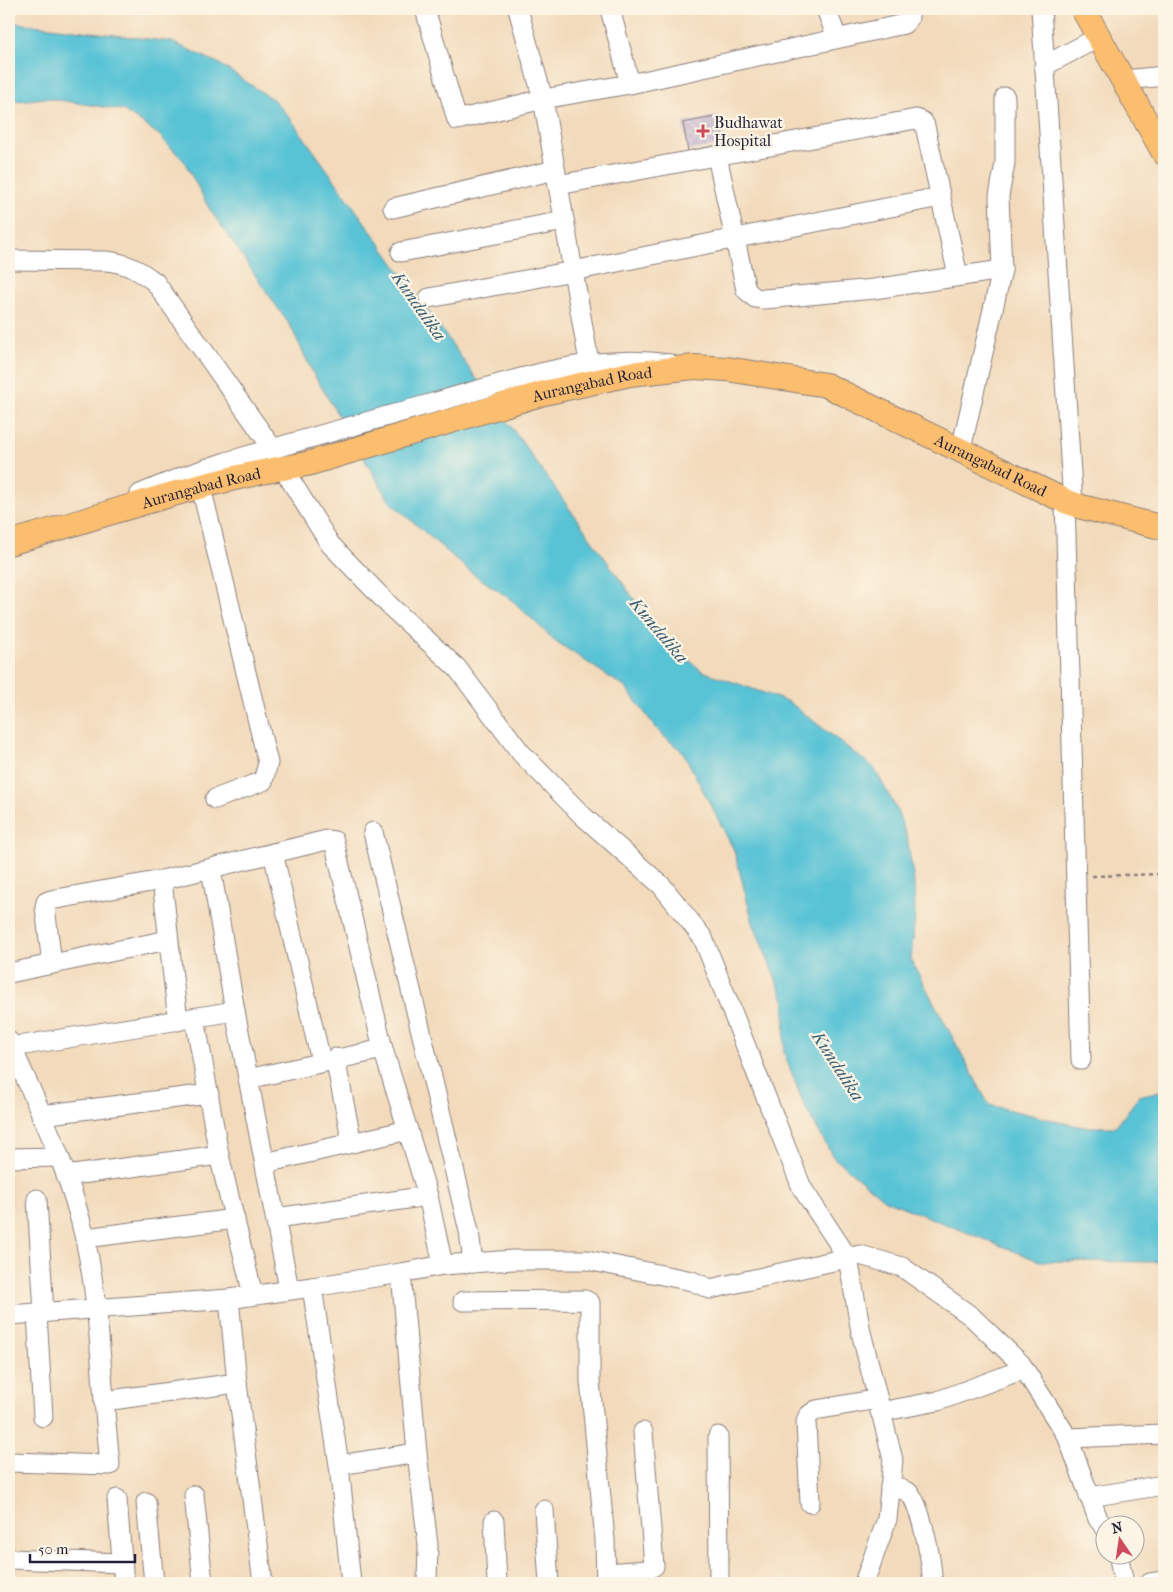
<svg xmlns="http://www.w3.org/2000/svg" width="1173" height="1592" viewBox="0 0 1173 1592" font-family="'IM FELL French Canon',serif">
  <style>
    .water { fill: #59c3d5; stroke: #3e7288 }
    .building { fill: url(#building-cross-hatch) }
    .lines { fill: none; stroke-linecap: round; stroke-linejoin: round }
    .minor-casing { stroke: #8a7e7b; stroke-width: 21 }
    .major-casing { stroke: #8a7e7b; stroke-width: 26 }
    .path { stroke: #8a7e7b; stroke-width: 2.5; stroke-dasharray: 4 4; stroke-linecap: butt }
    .minor { stroke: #fff; stroke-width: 19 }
    .major { stroke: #fbbe6e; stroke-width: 24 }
    .poi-dot { fill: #d1495b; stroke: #fcf5e5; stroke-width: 2 }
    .labels { text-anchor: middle; stroke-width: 4.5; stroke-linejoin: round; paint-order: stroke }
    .poi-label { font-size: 16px; fill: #22223b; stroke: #fcf5e5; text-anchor: start }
    .street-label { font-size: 16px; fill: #22223b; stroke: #fcf5e5 }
    .water-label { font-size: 18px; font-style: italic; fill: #355a71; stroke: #fcf5e5 }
  </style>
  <defs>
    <pattern id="building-cross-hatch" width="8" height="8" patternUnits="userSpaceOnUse" patternTransform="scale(1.25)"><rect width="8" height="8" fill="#b8a5cf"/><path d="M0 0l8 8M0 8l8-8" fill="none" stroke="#9586a9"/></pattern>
  </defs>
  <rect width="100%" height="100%" fill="#fcf5e5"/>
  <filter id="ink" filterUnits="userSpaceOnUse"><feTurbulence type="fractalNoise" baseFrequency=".02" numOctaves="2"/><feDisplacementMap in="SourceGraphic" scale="10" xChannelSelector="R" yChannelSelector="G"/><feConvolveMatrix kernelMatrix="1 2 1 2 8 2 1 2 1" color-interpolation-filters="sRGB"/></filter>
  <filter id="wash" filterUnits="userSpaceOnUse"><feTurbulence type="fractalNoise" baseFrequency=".0096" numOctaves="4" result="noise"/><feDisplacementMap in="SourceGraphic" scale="20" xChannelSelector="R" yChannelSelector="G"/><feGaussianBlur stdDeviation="1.12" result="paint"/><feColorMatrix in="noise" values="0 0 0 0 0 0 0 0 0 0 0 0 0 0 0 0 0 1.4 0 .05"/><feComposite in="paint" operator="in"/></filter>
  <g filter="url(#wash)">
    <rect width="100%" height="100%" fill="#f2dabb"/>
    <polygon class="water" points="9,22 172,42 218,63 275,101 293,122 649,620 679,652 702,671 789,702 874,768 896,808 907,837 914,882 915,915 911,960 989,1105 1082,1127 1116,1127 1139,1096 1164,1090 1164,1262 1039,1261 885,1200 833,1157 804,1105 784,1053 785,1002 753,923 734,850 683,752 660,733 626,688 554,640 513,601 472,573 390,502 313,373 291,327 209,208 184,161 158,134 123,110 45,98 9,102"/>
    <g id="blocks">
      <polygon class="building" points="719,116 724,144 688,151 683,123"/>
    </g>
  </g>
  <g filter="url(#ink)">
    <use href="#blocks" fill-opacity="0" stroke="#8a7e7b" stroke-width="1"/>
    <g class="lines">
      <g class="minor-casing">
        <g id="minor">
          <polyline points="425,9 457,120 543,99 630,84 610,9"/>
          <polyline points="518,9 543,99 589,362"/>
          <polyline points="826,9 837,38"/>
          <polyline points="1041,9 1073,504"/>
          <polyline points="1044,66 1099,37"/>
          <polyline points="1125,80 1164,76"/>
          <polyline points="630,84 904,24 909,18 909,9"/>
          <polyline points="717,156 746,290 755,298 765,299 874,289 1002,270"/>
          <polyline points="558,185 916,119 923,122 925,126 958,276"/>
          <polyline points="393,208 555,170"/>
          <polyline points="401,252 564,221"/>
          <path d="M9,260l97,1c20,2 33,9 49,21l118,167"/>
          <polyline points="429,298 573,271 940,197"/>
          <polyline points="961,449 1002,270 999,196 1005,163 1005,97"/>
          <polyline points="283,468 330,544 391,607 457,668 521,753 583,816 662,886 703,938 802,1188 848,1258 861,1332 893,1460 887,1519 864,1583"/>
          <polyline points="201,487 268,763 263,781 215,799"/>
          <path d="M140,494l39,-16 47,-16c69,-19 138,-39 207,-59 79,-22 155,-51 237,-39"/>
          <polyline points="1065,501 1081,1060"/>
          <polyline points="373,832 469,1231 473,1263"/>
          <polyline points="273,853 321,1061"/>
          <polyline points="211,869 235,1011 289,1289"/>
          <polyline points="162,880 178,1021"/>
          <polyline points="52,964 45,907 46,902 51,900 162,880 327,840 334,841 383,1049 428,1196 443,1265"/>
          <polyline points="9,973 168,940"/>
          <polyline points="195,1018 219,1155 253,1295"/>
          <path d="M9,1041c28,64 61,129 76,198 12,54 15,108 19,162"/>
          <polyline points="12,1047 235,1011"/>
          <polyline points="335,1058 352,1143"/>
          <polyline points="248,1079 383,1049"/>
          <polyline points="41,1115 209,1094"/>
          <polyline points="9,1158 59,1157"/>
          <polyline points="265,1163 408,1130"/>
          <polyline points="66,1176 219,1155"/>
          <polyline points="37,1199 44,1313"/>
          <polyline points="276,1218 428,1196"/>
          <polyline points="85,1238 235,1219"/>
          <polyline points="401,1273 443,1265 513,1260 587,1260 692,1281 710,1289 860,1255 902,1267 971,1316 1021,1364 1068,1438 1098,1519 1106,1529"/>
          <polyline points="463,1301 585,1300 590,1303 590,1381 605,1540 606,1583"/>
          <polyline points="37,1313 43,1417"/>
          <polyline points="9,1315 229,1299"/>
          <polyline points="237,1383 263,1583"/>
          <polyline points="880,1412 938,1401 1024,1369"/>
          <polyline points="718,1436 719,1583"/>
          <polyline points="1068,1438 1164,1434"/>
          <polyline points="9,1462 110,1465 104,1401 237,1383 229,1299 312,1287"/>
          <polyline points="339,1465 417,1453"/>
          <path d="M890,1486c6,2 14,3 19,7 12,11 24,73 23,90"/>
          <polyline points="194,1495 203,1583"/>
          <polyline points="1089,1497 1164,1485"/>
          <polyline points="117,1499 124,1583"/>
          <polyline points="146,1502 154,1583"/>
          <polyline points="810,1503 806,1422 808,1416 816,1410 878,1399"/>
          <polyline points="544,1510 549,1583"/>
          <polyline points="494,1521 497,1583"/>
          <polyline points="1118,1554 1124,1583"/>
          <polyline points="9,1559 122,1563"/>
          <polyline points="606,1573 647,1570 654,1566 643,1432"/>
          <polyline points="351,1583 339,1465 312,1287 401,1273 417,1453 428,1545 427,1583"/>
          <polyline points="1150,1583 1164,1581"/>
        </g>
      </g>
      <g class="major-casing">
        <g id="major">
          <polyline points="1083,9 1164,153"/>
          <path id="s1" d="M9,543c98,-28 197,-64 298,-79l237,-71 86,-19 64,-7 33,2 99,16 239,116 17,6 82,21"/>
        </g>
      </g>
      <polyline class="path" points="1092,876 1164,874"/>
      <use href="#minor" class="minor"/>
      <use href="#major" class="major"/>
    </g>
  </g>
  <path class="poi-dot" d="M700.5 123.5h5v5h5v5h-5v5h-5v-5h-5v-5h5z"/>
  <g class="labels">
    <g class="poi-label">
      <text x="714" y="128">Budhawat<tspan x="714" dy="18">Hospital</tspan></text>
    </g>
    <g class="street-label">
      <text dy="6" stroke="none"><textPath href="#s1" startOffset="605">Aurangabad Road</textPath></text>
      <text dy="6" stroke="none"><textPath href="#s1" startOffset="1025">Aurangabad Road</textPath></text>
      <text dy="6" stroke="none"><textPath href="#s1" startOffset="200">Aurangabad Road</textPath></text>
    </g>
    <g class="water-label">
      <text transform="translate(419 306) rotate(55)" y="6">Kundalika</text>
      <text transform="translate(659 630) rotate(50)" y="6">Kundalika</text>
      <text transform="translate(838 1066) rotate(57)" y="6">Kundalika</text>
    </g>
  </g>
  <rect width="1173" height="1592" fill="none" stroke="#fcf5e5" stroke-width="30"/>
  <g transform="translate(1120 1540) rotate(347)"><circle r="24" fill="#fcf5e5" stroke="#a5a1a1"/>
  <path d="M0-4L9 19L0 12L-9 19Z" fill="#d1495b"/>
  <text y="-8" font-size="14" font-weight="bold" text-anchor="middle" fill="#22223b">N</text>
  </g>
  <path d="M30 1554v8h105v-8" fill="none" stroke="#22223b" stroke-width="2.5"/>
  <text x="38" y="1554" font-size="15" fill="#22223b" stroke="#fcf5e5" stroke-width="4" paint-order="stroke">50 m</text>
</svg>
